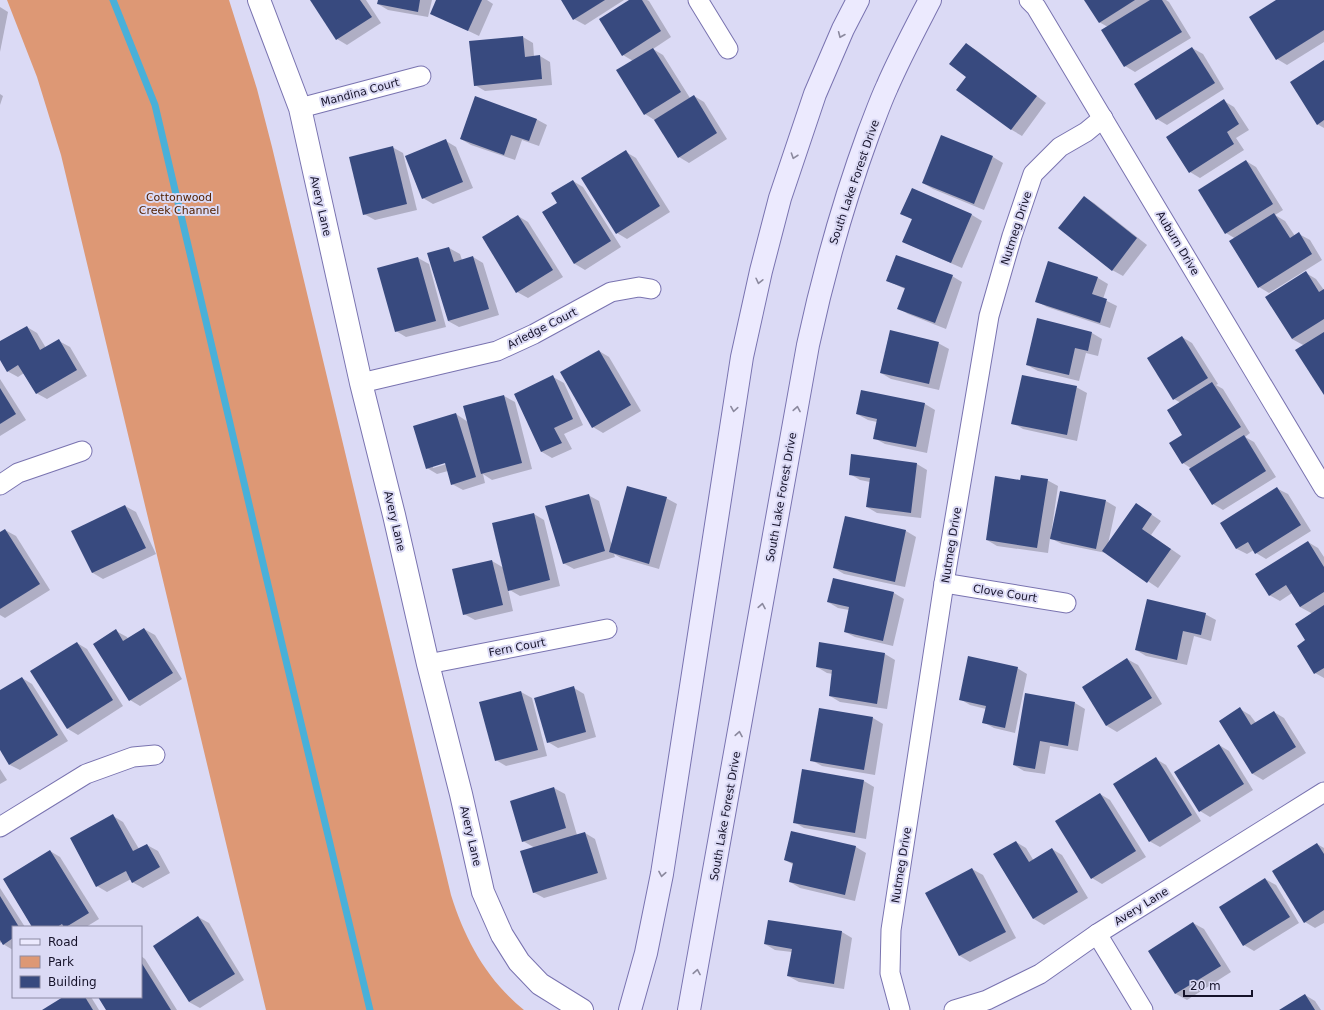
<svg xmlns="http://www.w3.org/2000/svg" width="1324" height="1010" viewBox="0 0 1324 1010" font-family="'DejaVu Sans',sans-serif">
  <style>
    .green { fill: #dd9875 }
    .shadow { fill: #0003; fill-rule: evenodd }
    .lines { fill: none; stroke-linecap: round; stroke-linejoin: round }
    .stream { stroke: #49b0d9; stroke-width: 7 }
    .building { fill: #384a7f }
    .minor-casing { stroke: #7973b0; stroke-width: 21 }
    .tertiary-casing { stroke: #7973b0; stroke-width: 24 }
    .secondary-casing { stroke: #7973b0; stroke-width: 24 }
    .minor { stroke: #fff; stroke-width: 19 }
    .tertiary { stroke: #fff; stroke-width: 22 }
    .secondary { stroke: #eceafe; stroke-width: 22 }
    .oneway { stroke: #8b899e }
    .labels { text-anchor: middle; stroke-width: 4; stroke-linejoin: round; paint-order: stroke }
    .street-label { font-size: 11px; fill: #151229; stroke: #dbdaf5 }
    .park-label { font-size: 11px; fill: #532101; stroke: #dbdaf5 }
  </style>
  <rect width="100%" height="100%" fill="#dbdaf5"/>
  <path class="green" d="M7,0h222l28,89 15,58 179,748c14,45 36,85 73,115h-258l-205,-855 -24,-78z"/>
  <g class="shadow">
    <polygon points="312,0 366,0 381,23 347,45 337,39"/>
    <polygon points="379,0 432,0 428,17 388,10 378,4"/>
    <polygon points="437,0 487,0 493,4 479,36 431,13"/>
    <polygon points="562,0 624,0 585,25 574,19"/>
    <polygon points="631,0 647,0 649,1 671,37 653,49 663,55 690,98 694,96 704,102 727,139 689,163 679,157 656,121 645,114 633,61 623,55"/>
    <polygon points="1085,0 1166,0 1169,2 1191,38 1135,72 1125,66 1108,27 1099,22"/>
    <polygon points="1278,0 1324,0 1324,42 1287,65 1277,59"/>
    <polygon points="0,7 8,12 0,52"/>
    <polygon points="523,37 533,43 534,57 540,56 550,62 552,85 485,91 475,85"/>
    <polygon points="966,44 976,50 1046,103 1022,136 1012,130 958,89 967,77"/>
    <polygon points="1192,48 1203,54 1224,89 1167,125 1157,119"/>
    <polygon points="1324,61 1324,128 1317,124"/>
    <polygon points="0,94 3,96 0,105"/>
    <polygon points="1224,101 1234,107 1249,130 1236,138 1244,150 1200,178 1190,172"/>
    <polygon points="536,119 547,125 539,146 522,140 515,160 471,145 461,139"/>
    <polygon points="446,141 456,147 473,188 433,204 423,198"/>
    <polygon points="392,147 403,153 417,210 375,220 364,214"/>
    <polygon points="626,152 636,158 670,212 627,239 617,233"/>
    <polygon points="993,157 1003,163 984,210 933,189 923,183"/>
    <polygon points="1246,161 1256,167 1283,210 1275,215 1285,221 1295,236 1299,234 1310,240 1322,260 1269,293 1259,287 1236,239 1226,233"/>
    <polygon points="573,181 583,187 621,247 585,270 575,264 543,213 558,203"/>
    <polygon points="912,189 972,215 982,221 962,268 914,247 904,242 913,220 902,214"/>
    <polygon points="1084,197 1094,203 1147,245 1123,276 1112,270"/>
    <polygon points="518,216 528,222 563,277 528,298 517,292 483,238"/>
    <polygon points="449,248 460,254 462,260 473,257 483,263 499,315 459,327 448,321"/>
    <polygon points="418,258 429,264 446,327 406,337 396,331"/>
    <polygon points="1306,273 1316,279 1324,290 1324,393 1305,346 1292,339"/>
    <polygon points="952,276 962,282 946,329 908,314 898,308 905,289 888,281"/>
    <polygon points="1098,278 1108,284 1103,299 1117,306 1110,328 1047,307 1036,301"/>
    <polygon points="27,327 37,333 46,348 59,341 70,347 87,376 47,399 36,393 24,373 18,377 7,371 0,358 0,342"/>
    <polygon points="1092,333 1102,339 1098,356 1086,353 1079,381 1038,371 1027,365"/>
    <polygon points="1182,337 1192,343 1218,384 1216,385 1223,389 1250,433 1245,437 1254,442 1276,477 1223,510 1213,504 1192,469 1183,463 1184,435 1181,403 1174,399"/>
    <polygon points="938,343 949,349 939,390 891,379 881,373"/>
    <polygon points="599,351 609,357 641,411 603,433 593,427"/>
    <polygon points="553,377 564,383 583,425 564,434 572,449 552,458 542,452 515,394"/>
    <polygon points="0,379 26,420 0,436"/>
    <polygon points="1076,387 1087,393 1077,441 1023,429 1013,423"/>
    <polygon points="862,392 925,404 935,410 927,453 885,444 874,438 877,422 868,420 857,414"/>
    <path d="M504,396l11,6 17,67 -40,11 -9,-6 2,9 -22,7 -11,-6 -4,-13 -11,3 -10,-6 29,-54 12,8 -4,-16zM449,461l1,2 -17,5v-2z"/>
    <polygon points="917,464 927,470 921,518 877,513 867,507 870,482 860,480 850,474"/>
    <polygon points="1047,480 1058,486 1051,534 1052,534 1106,501 1116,507 1108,544 1136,504 1161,521 1151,535 1181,556 1158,588 1106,553 1062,544 1050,538 1048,553 997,546 987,540 1021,481"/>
    <polygon points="1278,489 1288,494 1311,531 1266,559 1256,553 1254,550 1247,554 1237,549 1221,524"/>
    <polygon points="588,495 599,501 612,546 666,498 677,504 659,569 621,558 614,554 615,557 574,569 563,563"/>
    <polygon points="125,506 136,512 156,554 103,579 93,573 72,532"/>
    <polygon points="534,514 544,520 560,586 520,596 508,589 513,611 475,620 464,614 492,561 504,568"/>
    <polygon points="5,530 16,536 50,590 5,618 0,615 0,533"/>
    <polygon points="906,531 916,537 905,587 844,574 834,568"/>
    <polygon points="1308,542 1318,548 1324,557 1324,678 1315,673 1306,641 1313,614 1300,607 1292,593 1280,601 1269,595"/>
    <polygon points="894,593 904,599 893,646 855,637 845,632 849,610 838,608 828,602"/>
    <polygon points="1205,614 1216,620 1211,641 1194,636 1187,665 1146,656 1136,650"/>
    <polygon points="144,629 155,635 182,679 140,706 130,700 116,631 127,637 128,639"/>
    <polygon points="77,643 87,649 123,706 78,735 68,729"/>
    <polygon points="885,654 895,660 887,709 840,702 830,696 833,674 827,673 817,667"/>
    <polygon points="1127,659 1138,665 1162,704 1117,732 1107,726 1083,687"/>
    <polygon points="1017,668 1027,674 1015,733 994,728 983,722 986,709 970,705 960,699"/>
    <polygon points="22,678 32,684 68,741 20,770 10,765 0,748 0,691"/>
    <polygon points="574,688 584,694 596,737 558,748 548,742"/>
    <polygon points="521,692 532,698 547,756 506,766 496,760"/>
    <polygon points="1075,703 1085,709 1078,751 1050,746 1045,774 1024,771 1014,765"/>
    <polygon points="1240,709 1250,715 1256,723 1274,712 1284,718 1306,753 1263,780 1253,774 1220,721"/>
    <polygon points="873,718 883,724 875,775 822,766 811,760"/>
    <polygon points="1219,745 1229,751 1253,790 1210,817 1200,811"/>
    <polygon points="1156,759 1166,765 1201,821 1160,847 1149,841"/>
    <polygon points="0,769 7,780 0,784"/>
    <polygon points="864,781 874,787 866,839 804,828 794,822"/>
    <polygon points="554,788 565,794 577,835 585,833 595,839 607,879 544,898 533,892 535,848 523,841"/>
    <polygon points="1100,794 1110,800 1146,857 1102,884 1092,878"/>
    <polygon points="113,816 123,822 139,849 147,845 158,851 170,873 143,888 132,882 131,879 107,892 97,886"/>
    <polygon points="791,832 856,847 866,853 855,901 800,888 790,882 794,865 785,860"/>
    <polygon points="1016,842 1026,848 1034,861 1052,849 1062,855 1088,898 1044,925 1034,919 995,855"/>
    <polygon points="1317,844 1324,848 1324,923 1315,928 1305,922"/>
    <polygon points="50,851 60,857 99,919 86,927 34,927"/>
    <polygon points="972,869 983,875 1016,938 970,962 960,956 927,893"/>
    <polygon points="1265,879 1276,885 1299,923 1254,951 1244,945"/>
    <polygon points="0,888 25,927 13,927 13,950 3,944 2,941 0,943"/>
    <polygon points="198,917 209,923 244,980 200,1008 189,1002 176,931"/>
    <polygon points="1193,923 1204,929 1231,972 1187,1000 1176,994 1150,951"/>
    <polygon points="842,932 852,938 844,989 799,982 788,976 792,952 775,950 765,944"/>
    <polygon points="141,956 145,959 177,1010 108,1010 99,997 141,997"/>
    <polygon points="1305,995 1315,1001 1321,1010 1281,1010"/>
    <polygon points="65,997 91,997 99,1010 44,1010"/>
  </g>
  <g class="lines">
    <polyline class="stream" points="113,0 155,105 282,644 370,1010"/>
  </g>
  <g class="building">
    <polygon points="310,0 360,0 372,17 336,40"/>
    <polygon points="378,0 420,0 418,12 377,4"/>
    <polygon points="436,0 482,0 468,31 430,14"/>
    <polygon points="561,0 605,0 573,20"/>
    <polygon points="629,0 642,0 661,31 622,56 599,19"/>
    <polygon points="1084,0 1135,0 1099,23"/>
    <polygon points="1150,0 1162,0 1182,32 1124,67 1101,30"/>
    <polygon points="1276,0 1324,0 1324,30 1276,60 1249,17"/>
    <polygon points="523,36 525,57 540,55 542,79 474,86 469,41"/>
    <polygon points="966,43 1037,96 1011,130 956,90 966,77 949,64"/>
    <polygon points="1192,47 1215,83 1156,120 1134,84"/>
    <polygon points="653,48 681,92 644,115 616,70"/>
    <polygon points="1324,60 1324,120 1317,125 1290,82"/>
    <polygon points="694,95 717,133 678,158 654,120"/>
    <polygon points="475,96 537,119 529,141 511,135 504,155 460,139"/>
    <polygon points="1224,99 1239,124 1227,132 1234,144 1189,173 1166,137"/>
    <polygon points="941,135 993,156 974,204 922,183"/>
    <polygon points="446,139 463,182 422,199 405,156"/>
    <polygon points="393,146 407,204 363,215 349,157"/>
    <polygon points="626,150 660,206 616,234 581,178"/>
    <polygon points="1246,160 1273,204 1225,234 1198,190"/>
    <polygon points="573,180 611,241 574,264 542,212 557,203 551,193"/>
    <polygon points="912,188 972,214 951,263 902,242 912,219 900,214"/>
    <polygon points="1084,196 1137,238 1112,271 1058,228"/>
    <polygon points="1274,213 1290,238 1299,232 1312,254 1258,288 1229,241"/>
    <polygon points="518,215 553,270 516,293 482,237"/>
    <polygon points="449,247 454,262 473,256 489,309 448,321 427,253"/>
    <polygon points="896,255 953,275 935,323 897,309 905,288 886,281"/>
    <polygon points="418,257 436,321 395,332 377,268"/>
    <polygon points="1048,261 1098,277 1092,294 1107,299 1100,323 1035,302"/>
    <polygon points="1306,271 1319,292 1324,289 1324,319 1292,339 1265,297"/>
    <polygon points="1037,318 1092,332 1088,351 1075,348 1069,375 1026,365"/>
    <polygon points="27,326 40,350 59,339 77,370 36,394 18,365 7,372 0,360 0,341"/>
    <polygon points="890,330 939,342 929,384 880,373"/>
    <polygon points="1324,332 1324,395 1295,350"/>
    <polygon points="1182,336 1208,378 1173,400 1147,358"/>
    <polygon points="599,350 631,405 592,428 560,372"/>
    <polygon points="553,375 573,419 554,428 562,443 541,452 514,394"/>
    <polygon points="1022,375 1077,386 1067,435 1011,424"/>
    <polygon points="1212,382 1241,427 1182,464 1169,443 1182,435 1167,410"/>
    <polygon points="0,388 16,414 0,424"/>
    <polygon points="861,390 925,403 916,447 873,439 877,419 856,414"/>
    <polygon points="504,395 522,463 481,474 463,406"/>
    <polygon points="456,413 476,477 451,485 445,463 426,469 413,426"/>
    <polygon points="1244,435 1266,471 1212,505 1189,469"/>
    <polygon points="851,454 917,463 911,513 866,507 870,478 849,475"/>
    <polygon points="1021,475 1048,479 1037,548 986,540 995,476 1020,480"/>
    <polygon points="627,486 667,497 649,564 609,552"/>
    <polygon points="1277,487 1301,525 1255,554 1248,542 1236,549 1220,523"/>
    <polygon points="1060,491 1106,500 1096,549 1050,539"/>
    <polygon points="589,494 605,551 563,564 545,506"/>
    <polygon points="1136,503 1152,514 1142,529 1171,549 1147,583 1102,551"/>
    <polygon points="125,505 146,548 92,573 71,531"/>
    <polygon points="534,513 550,580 508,591 492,523"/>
    <polygon points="845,516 906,530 895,582 833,568"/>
    <polygon points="5,529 40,584 0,609 0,532"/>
    <polygon points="1308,541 1324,567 1324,592 1300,607 1286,585 1269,596 1255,574"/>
    <polygon points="492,560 503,605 463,615 452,569"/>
    <polygon points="833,578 894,592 883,641 844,632 849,607 827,602"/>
    <polygon points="1147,599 1206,613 1201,635 1183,631 1177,660 1135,650"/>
    <polygon points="1324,605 1324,668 1314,674 1297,646 1305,640 1295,624"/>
    <polygon points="144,628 173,673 129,701 93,644 116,629 123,641"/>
    <polygon points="77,642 113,700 67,729 30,671"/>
    <polygon points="819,642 885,653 877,704 829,696 832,670 816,667"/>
    <polygon points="968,656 1018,667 1005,728 982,723 986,706 959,700"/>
    <polygon points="1127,658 1152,698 1106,726 1082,687"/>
    <polygon points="22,677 58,735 9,765 0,750 0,690"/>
    <polygon points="574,686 586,732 547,743 534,698"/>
    <polygon points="521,691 538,750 495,761 479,702"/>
    <polygon points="1025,693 1075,702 1068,746 1040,741 1035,769 1013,765"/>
    <polygon points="1240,707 1251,725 1274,711 1296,747 1252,774 1219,721"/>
    <polygon points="819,708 873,717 864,770 810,761"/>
    <polygon points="1219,744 1244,784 1199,812 1174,772"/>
    <polygon points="1156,757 1192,815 1149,842 1113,784"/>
    <polygon points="802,769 864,780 855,833 793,823"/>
    <polygon points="554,787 566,828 522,842 510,801"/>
    <polygon points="1100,793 1136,851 1091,879 1055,821"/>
    <polygon points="113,814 133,851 147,844 160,867 132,883 126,871 96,887 70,838"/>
    <polygon points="791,831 856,846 845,895 789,882 793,863 784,860"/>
    <polygon points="585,832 598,873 533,893 520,851"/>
    <polygon points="1016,841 1029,862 1052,848 1078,892 1033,919 993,854"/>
    <polygon points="1317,843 1324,854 1324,910 1304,923 1272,871"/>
    <polygon points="50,850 89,913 66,927 64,927 62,924 57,927 32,927 3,879"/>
    <polygon points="972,868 1006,932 959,956 925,893"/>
    <polygon points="1265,878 1290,917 1243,946 1219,907"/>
    <polygon points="0,896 19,927 13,927 13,938 3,945 0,940"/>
    <polygon points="198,916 235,974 189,1002 153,946"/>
    <polygon points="768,920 842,931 834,984 787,976 792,949 764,944"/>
    <polygon points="1193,922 1221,966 1175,994 1148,951"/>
    <polygon points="141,962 171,1010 106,1010 98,997 141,997"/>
    <polygon points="1305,994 1315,1010 1279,1010"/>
    <polygon points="63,997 85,997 93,1010 42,1010"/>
  </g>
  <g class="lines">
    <g class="minor-casing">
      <g id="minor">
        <polyline points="698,0 728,49"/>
        <polyline points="1029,0 1036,7 1324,488"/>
        <polyline points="300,108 421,76"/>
        <polyline points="361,383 497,351 534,334 611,292 639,287 651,289"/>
        <polyline points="0,485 18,473 82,451"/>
        <polyline points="944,583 1066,603"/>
        <polyline points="428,664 607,629"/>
        <polyline points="0,827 86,774 133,757 155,755"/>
        <polyline points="1097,934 1143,1010"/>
        <polyline points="900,1010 890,973 891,930 944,583 989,316 1012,236 1033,174 1060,147 1086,132 1103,118"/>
        <polyline points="954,1010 987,1000 1040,974 1097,934 1324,792"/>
      </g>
    </g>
    <g class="tertiary-casing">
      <polyline id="tertiary" points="259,0 300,108 361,383 394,515 428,664 461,794 483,892 502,935 519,962 540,984 582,1010"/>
    </g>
    <g class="secondary-casing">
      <g id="secondary">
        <polyline points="630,1010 646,953 662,874 742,357 761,271 780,198 815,94 843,29 858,0"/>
        <path d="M689,1010l119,-665c16,-74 35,-142 61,-213 6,-15 11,-30 18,-45 13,-30 28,-58 43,-87"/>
      </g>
    </g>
    <use href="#minor" class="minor"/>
    <use href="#tertiary" class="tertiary"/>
    <use href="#secondary" class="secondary"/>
  </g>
  <defs><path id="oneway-chevron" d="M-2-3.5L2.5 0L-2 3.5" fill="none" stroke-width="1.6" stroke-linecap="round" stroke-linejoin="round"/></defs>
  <g class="oneway">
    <use href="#oneway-chevron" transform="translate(841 35) rotate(113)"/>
    <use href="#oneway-chevron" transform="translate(794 156) rotate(109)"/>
    <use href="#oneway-chevron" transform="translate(759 281) rotate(103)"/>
    <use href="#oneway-chevron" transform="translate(734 409) rotate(99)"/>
    <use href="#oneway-chevron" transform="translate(797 409) rotate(-80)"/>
    <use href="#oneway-chevron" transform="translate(762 606) rotate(-80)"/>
    <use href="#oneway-chevron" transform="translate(739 734) rotate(-80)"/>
    <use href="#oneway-chevron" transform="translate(662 874) rotate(100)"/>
    <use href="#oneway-chevron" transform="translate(697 972) rotate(-80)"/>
  </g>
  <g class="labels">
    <g class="street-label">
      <text transform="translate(360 92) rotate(-15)" y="4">Mandina Court</text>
      <text transform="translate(854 182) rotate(-71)" y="4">South Lake Forest Drive</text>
      <text transform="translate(321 206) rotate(77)" y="4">Avery Lane</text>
      <text transform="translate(1016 228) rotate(-72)" y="4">Nutmeg Drive</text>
      <text transform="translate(1178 243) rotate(59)" y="4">Auburn Drive</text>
      <text transform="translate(542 328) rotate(-27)" y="4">Arledge Court</text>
      <text transform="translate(781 497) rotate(-80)" y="4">South Lake Forest Drive</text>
      <text transform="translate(395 521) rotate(77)" y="4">Avery Lane</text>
      <text transform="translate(951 545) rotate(-81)" y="4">Nutmeg Drive</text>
      <text transform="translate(1005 593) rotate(9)" y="4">Clove Court</text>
      <text transform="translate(517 647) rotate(-11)" y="4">Fern Court</text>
      <text transform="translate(725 816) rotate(-80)" y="4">South Lake Forest Drive</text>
      <text transform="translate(471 836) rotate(77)" y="4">Avery Lane</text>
      <text transform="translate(901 865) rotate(-81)" y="4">Nutmeg Drive</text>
      <text transform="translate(1141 906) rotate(-32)" y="4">Avery Lane</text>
    </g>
    <g class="park-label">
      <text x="179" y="201">Cottonwood<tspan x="179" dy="13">Creek Channel</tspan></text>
    </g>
  </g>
  <rect x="12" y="926" width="130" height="72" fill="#dbdaf5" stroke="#8c8aa3"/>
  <rect x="20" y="939" width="20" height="6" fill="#eceafe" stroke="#8c8aa3"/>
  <text x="48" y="946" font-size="12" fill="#151229">Road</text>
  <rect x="20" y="956" width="20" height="12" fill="#dd9875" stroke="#8c8aa3"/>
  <text x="48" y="966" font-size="12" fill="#151229">Park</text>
  <rect x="20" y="976" width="20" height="12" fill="#384a7f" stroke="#8c8aa3"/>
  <text x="48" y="986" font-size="12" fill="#151229">Building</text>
  <path d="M1184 990v6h68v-6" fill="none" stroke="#151229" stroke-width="2"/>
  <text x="1190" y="990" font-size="12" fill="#151229" stroke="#dbdaf5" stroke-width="3" paint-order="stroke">20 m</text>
</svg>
